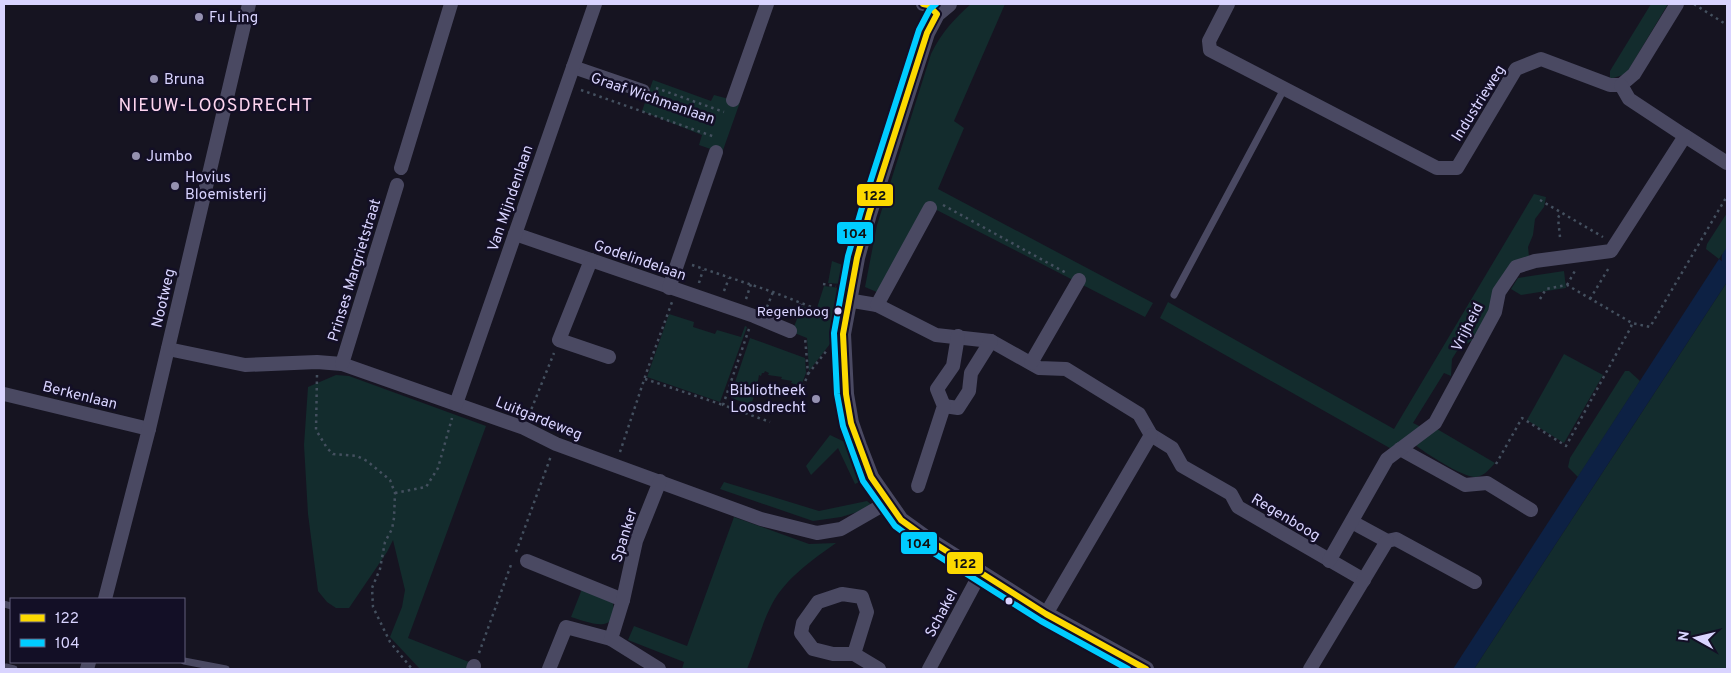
<svg xmlns="http://www.w3.org/2000/svg" width="1731" height="673" viewBox="0 0 1731 673" font-family="Overpass,sans-serif">
  <style>
    .green { fill: #132c2d }
    .water { fill: #0d2144 }
    .lines { fill: none; stroke-linecap: round; stroke-linejoin: round }
    .stream { stroke: #0d2144; stroke-width: 4.5 }
    .path { stroke: #44505f; stroke-width: 2.5; stroke-dasharray: 2.5 4; stroke-linecap: butt }
    .service { stroke: #4a4962; stroke-width: 7 }
    .minor { stroke: #4a4962; stroke-width: 14 }
    .tertiary { stroke: #4a4962; stroke-width: 16 }
    .bus-1-casing { stroke: #130f26; stroke-width: 10 }
    .bus-2-casing { stroke: #130f26; stroke-width: 10 }
    .bus-1 { stroke: #fcd900; stroke-width: 6 }
    .bus-2 { stroke: #0cf; stroke-width: 6 }
    .poi-dot { fill: #9591b1; stroke: #130f26; stroke-width: 2 }
    .bus-dot { fill: #d9d4ff; stroke: #130f26; stroke-width: 2 }
    .labels { text-anchor: middle; stroke-width: 5; stroke-linejoin: round; paint-order: stroke }
    .bus-label { font-size: 14px; fill: #d9d4ff; stroke: #130f26; text-anchor: end }
    .poi-label { font-size: 15px; fill: #d9d4ff; stroke: #130f26; text-anchor: start }
    .street-label { font-size: 15px; fill: #d9d4ff; stroke: #130f26 }
    .quarter-label { font-size: 18px; letter-spacing: 1px; fill: #ffd6f0; stroke: #130f26 }
    .line-badge { stroke: #130f26; stroke-width: 2 }
    .pale-badge-label { font-size: 14px; text-anchor: middle; font-weight: bold; fill: #111 }
  </style>
  <rect width="100%" height="100%" fill="#161421"/>
  <g class="green">
    <path d="M971,4h34l-51,117 10,7 -26,61 215,114 -8,14 -218,-112 -48,88 -14,-6 12,-62 54,-171c10,-21 23,-35 40,-50z"/>
    <polygon points="1651,4 1668,4 1626,74 1610,79 1610,71"/>
    <polygon points="653,80 711,101 714,95 740,102 722,153 699,145 702,135 642,111"/>
    <polygon points="1534,194 1546,197 1544,207 1535,219 1533,235 1528,247 1529,257 1520,261 1482,333 1457,351 1452,359 1451,376 1444,373 1413,423 1421,427 1395,451 1160,318 1168,302 1394,429"/>
    <polygon points="1727,213 1727,257 1722,254 1719,259 1706,249 1707,244"/>
    <polygon points="832,261 848,267 846,281 841,280 841,284 828,283"/>
    <polygon points="1564,271 1566,288 1521,295 1511,289 1518,278"/>
    <polygon points="1727,282 1727,669 1474,669"/>
    <polygon points="824,286 840,288 831,339 833,340 809,371 807,338 792,332 802,306 816,311"/>
    <polygon points="669,314 694,322 693,327 715,334 717,330 741,337 745,326 747,327 720,402 647,377"/>
    <polygon points="750,338 805,358 806,373 801,386 791,383 792,381 781,379 782,377 768,375 769,373 765,371 764,373 762,373 761,376 759,375 757,386 755,386 753,392 755,393 751,405 731,398 731,394"/>
    <polygon points="1564,354 1603,375 1564,443 1527,420"/>
    <polygon points="1625,371 1629,371 1640,381 1578,477 1568,467 1570,458"/>
    <polygon points="336,375 349,376 486,426 408,638 469,662 466,669 420,669 390,637 402,607 405,590 393,540 387,552 349,608 336,608 327,602 318,591 308,514 304,445 308,387"/>
    <path d="M1437,429l58,34c-5,5 -10,13 -19,14 -12,1 -51,-24 -62,-33z"/>
    <polygon points="830,435 847,443 861,481 855,484 838,448 811,475 806,466"/>
    <polygon points="724,482 819,511 867,501 874,507 841,517 813,521 720,489"/>
    <path d="M734,517l75,27 27,-1c-24,17 -50,35 -64,61 -11,21 -16,44 -25,65h-65l2,-7 -56,-22 6,-14 53,20z"/>
    <path d="M582,589l31,14c5,33 -25,19 -42,14z"/>
  </g>
  <polygon class="water" points="1719,259 1727,265 1727,282 1474,669 1453,669"/>
  <g class="lines">
    <polyline class="stream" points="1724,266 1724,256 1727,251"/>
    <g class="path">
      <polyline points="1694,4 1727,25"/>
      <polyline points="656,88 724,112"/>
      <polyline points="581,90 715,137"/>
      <polyline points="1540,200 1603,237"/>
      <polyline points="943,205 1068,274"/>
      <polyline points="1560,237 1558,218 1561,212"/>
      <polyline points="692,265 773,292 814,308"/>
      <polyline points="699,283 703,270"/>
      <polyline points="823,284 836,286"/>
      <polyline points="1567,285 1576,269"/>
      <polyline points="724,291 729,278"/>
      <polyline points="746,299 751,284"/>
      <polyline points="1540,299 1546,289 1567,285 1632,323 1650,327 1727,196"/>
      <polyline points="1590,299 1610,266"/>
      <polyline points="767,307 773,292"/>
      <polyline points="795,318 801,303"/>
      <polyline points="749,329 723,405 770,422"/>
      <polyline points="808,374 828,349"/>
      <polyline points="317,375 316,430 327,448 333,454 357,456 367,461 390,480 395,493 394,518 392,529 385,542 380,569 372,588 373,607 390,642 412,669"/>
      <polyline points="645,379 723,405"/>
      <polyline points="803,387 808,374 805,337"/>
      <polyline points="529,415 554,353"/>
      <polyline points="620,452 648,368 672,302"/>
      <polyline points="1496,464 1522,418 1566,446 1631,327 1632,323"/>
      <polyline points="395,493 426,487 438,468 452,418"/>
      <polyline points="516,552 551,456"/>
      <polyline points="479,653 512,562"/>
    </g>
    <g class="service">
      <polyline points="1174,295 1284,89"/>
      <polyline points="4,604 11,606"/>
      <polyline points="184,661 226,669"/>
      <polyline points="5,669 6,667 14,669"/>
    </g>
    <g class="minor">
      <polyline points="923,4 928,5 937,14"/>
      <polyline points="1228,4 1209,41 1210,50 1437,168 1457,168 1516,69 1541,59 1610,85 1621,85 1634,74 1677,4"/>
      <polyline points="573,67 643,91"/>
      <polyline points="733,100 767,4"/>
      <polyline points="1685,136 1727,163"/>
      <polyline points="401,168 451,4"/>
      <polyline points="515,234 754,316 790,331"/>
      <polyline points="591,260 559,340 609,357"/>
      <polyline points="669,288 716,152"/>
      <polyline points="847,300 877,305 936,335 991,341 1039,368 1066,369 1139,414 1151,435 1172,448 1182,466 1231,494 1238,507 1364,580"/>
      <polyline points="877,305 930,208"/>
      <polyline points="168,349 245,365 317,362 342,364 524,428 556,444 761,519 817,533 841,529 888,502"/>
      <polyline points="1031,363 1079,280"/>
      <polyline points="342,364 397,185"/>
      <polyline points="4,394 149,429"/>
      <polyline points="456,404 595,4"/>
      <polyline points="944,406 958,408 969,391 971,373 991,341"/>
      <polyline points="1400,449 1465,485 1487,483 1531,510"/>
      <polyline points="918,486 944,406 937,389 953,366 958,336"/>
      <polyline points="1352,522 1387,541 1396,539 1475,582"/>
      <polyline points="527,561 623,600"/>
      <polyline points="1329,561 1387,459 1435,423 1495,312 1499,292 1516,267 1535,261 1611,251 1685,136 1629,99 1621,85"/>
      <polyline points="105,599 149,429 249,4"/>
      <polyline points="1046,614 1151,435"/>
      <polyline points="854,654 867,612 862,597 842,594 818,602 803,623 801,633 813,649 833,654 854,654 879,669"/>
      <polyline points="87,669 89,662"/>
      <polyline points="473,669 474,666"/>
      <polyline points="549,669 566,627 611,639"/>
      <polyline points="659,669 611,639 623,600 636,541 660,481"/>
      <polyline points="929,669 981,572"/>
      <polyline points="1310,669 1387,541"/>
    </g>
    <polyline class="tertiary" points="949,4 937,14 927,33 869,214 857,258 843,334 846,394 851,423 859,446 871,477 901,520 926,538 1046,614 1146,669"/>
    <g class="bus-1-casing">
      <polyline id="bus-1" points="923,4 928,5 937,14 927,33 869,214 857,258 843,334 846,394 851,423 871,477 901,520 926,538 1046,614 1146,669"/>
    </g>
    <g class="bus-2-casing">
      <polyline id="bus-2" points="936,4 930,9 919,30 861,211 848,256 834,333 837,394 843,426 863,481 895,526 921,545 1041,621 1128,669"/>
    </g>
    <use href="#bus-1" class="bus-1"/>
    <use href="#bus-2" class="bus-2"/>
  </g>
  <g class="poi-dot">
    <circle cx="199" cy="17" r="5"/>
    <circle cx="154" cy="79" r="5"/>
    <circle cx="136" cy="156" r="5"/>
    <circle cx="175" cy="186" r="5"/>
    <circle cx="816" cy="399" r="5"/>
  </g>
  <g class="bus-dot">
    <circle cx="838" cy="311" r="4.5"/>
    <circle cx="1009" cy="601" r="4.5"/>
  </g>
  <g class="labels">
    <g class="bus-label">
      <text x="829" y="316">Regenboog</text>
    </g>
    <g class="poi-label">
      <text x="209" y="22">Fu Ling</text>
      <text x="164" y="84">Bruna</text>
      <text x="146" y="161">Jumbo</text>
      <text x="185" y="182">Hovius<tspan x="185" dy="17">Bloemisterij</tspan></text>
      <text x="806" y="395" text-anchor="end">Bibliotheek<tspan x="806" dy="17">Loosdrecht</tspan></text>
    </g>
    <g class="street-label">
      <text transform="translate(653 98) rotate(19)" y="5">Graaf Wichmanlaan</text>
      <text transform="translate(1478 103) rotate(-58)" y="5">Industrieweg</text>
      <text transform="translate(510 198) rotate(-71)" y="5">Van Mijndenlaan</text>
      <text transform="translate(640 260) rotate(19)" y="5">Godelindelaan</text>
      <text transform="translate(354 270) rotate(-73)" y="5">Prinses Margrietstraat</text>
      <text transform="translate(163 298) rotate(-77)" y="5">Nootweg</text>
      <text transform="translate(1467 327) rotate(-63)" y="5">Vrijheid</text>
      <text transform="translate(80 395) rotate(14)" y="5">Berkenlaan</text>
      <text transform="translate(539 418) rotate(22)" y="5">Luitgardeweg</text>
      <text transform="translate(1286 517) rotate(31)" y="5">Regenboog</text>
      <text transform="translate(624 535) rotate(-73)" y="5">Spanker</text>
      <text transform="translate(941 613) rotate(-62)" y="5">Schakel</text>
    </g>
    <g class="quarter-label">
      <text x="216" y="111">NIEUW-LOOSDRECHT</text>
    </g>
  </g>
  <g class="line-badge">
    <rect x="856" y="183" width="38" height="24" rx="5" fill="#fcd900"/>
    <rect x="836" y="221" width="38" height="24" rx="5" fill="#0cf"/>
    <rect x="900" y="531" width="38" height="24" rx="5" fill="#0cf"/>
    <rect x="946" y="551" width="38" height="24" rx="5" fill="#fcd900"/>
  </g>
  <g class="pale-badge-label">
    <text x="875" y="200">122</text>
    <text x="855" y="238">104</text>
    <text x="919" y="548">104</text>
    <text x="965" y="568">122</text>
  </g>
  <rect width="1731" height="673" fill="none" stroke="#d9d4ff" stroke-width="10"/>
  <rect x="10" y="598" width="175" height="65" fill="#130f26" stroke="#625e7d"/>
  <rect x="20" y="614" width="25" height="8" fill="#fcd900" stroke="#625e7d"/>
  <text x="55" y="623" font-size="15" fill="#d9d4ff">122</text>
  <rect x="20" y="639" width="25" height="8" fill="#00ccff" stroke="#625e7d"/>
  <text x="55" y="648" font-size="15" fill="#d9d4ff">104</text>
  <g transform="translate(1696 638) rotate(278)" stroke="#130f26" stroke-width="4" paint-order="stroke">
  <path d="M0-4L9 19L0 12L-9 19Z" fill="#d9d4ff"/>
  <text y="-8" font-size="14" font-weight="bold" text-anchor="middle" fill="#d9d4ff">N</text>
  </g>
</svg>
